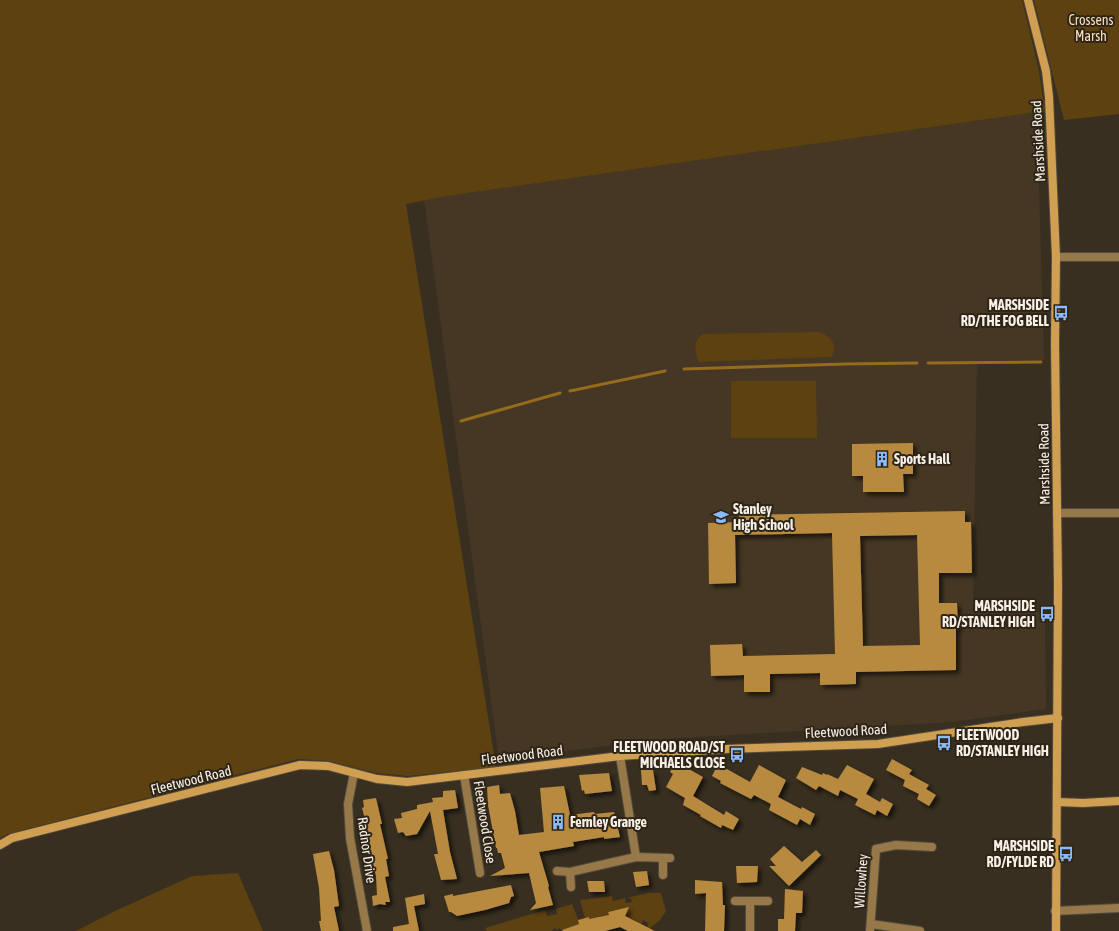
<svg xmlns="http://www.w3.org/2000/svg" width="1119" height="931" viewBox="0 0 1119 931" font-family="'Asap Condensed',sans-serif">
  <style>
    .built { fill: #453723 }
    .green { fill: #5d4110 }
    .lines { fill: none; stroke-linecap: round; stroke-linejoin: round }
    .stream { stroke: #966b1d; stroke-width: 3 }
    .building { fill: #b78a41; fill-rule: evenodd; filter: url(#shadow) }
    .street-casing { stroke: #534a3c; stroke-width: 10 }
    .secondary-casing { stroke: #534a3c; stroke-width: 10 }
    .street { stroke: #967849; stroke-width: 8 }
    .secondary { stroke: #d09f51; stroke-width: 8 }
    .labels { text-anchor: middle; stroke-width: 4; stroke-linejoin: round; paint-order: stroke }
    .park-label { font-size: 14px; fill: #f8dfbb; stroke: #2e2517 }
    .street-label { font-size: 14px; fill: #f7f0e7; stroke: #2e2517 }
    .poi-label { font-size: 14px; font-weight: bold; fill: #f7f0e7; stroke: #2e2517; text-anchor: end }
  </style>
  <defs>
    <filter id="shadow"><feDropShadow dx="3.5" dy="3.5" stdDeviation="2" flood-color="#0009"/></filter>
  </defs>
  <rect width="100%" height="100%" fill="#382f20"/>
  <polygon class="built" points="1037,112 1044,360 977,361 973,611 1045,612 1046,709 953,722 662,739 499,760 424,199"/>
  <g class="green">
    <polygon points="0,0 1022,0 1039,71 1045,112 1037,112 447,196 406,204 496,767 408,776 376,773 329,761 298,759 8,834 0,838"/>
    <polygon points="1034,0 1119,0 1119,114 1064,120"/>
    <path d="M819,332c12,4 20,14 12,25l-132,5c-5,-10 -6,-22 4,-28z"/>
    <polygon points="731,381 816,381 817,438 731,438"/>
    <polygon points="238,873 263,931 76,931 115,911 192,876"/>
    <polygon points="648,893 661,893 666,911 660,920 648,930 646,929 649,923 643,920 641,924 613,910 608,912 609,915 589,919 589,917 585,918 580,900 612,896 613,901 625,898 626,903 632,902 631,898 626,898"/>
    <polygon points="572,904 580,924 561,930 560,928 557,930 556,928 552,930 552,931 487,931 485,928 545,910 547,916 557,914 556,909"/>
  </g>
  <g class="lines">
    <g class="stream">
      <polyline points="928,363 1041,362"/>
      <polyline points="684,369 846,364 917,363"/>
      <polyline points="570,391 665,371"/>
      <polyline points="461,421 560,393"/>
    </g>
  </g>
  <g class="building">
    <polygon points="913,443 913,474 903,474 904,492 863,492 863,476 852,476 852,444"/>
    <path d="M965,511v11h6l1,51h-33v30h18l1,26h-2v41l-100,2v12l-36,1v-12l-50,1v18h-26v-17l-33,1 -1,-31 32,-1 1,12 92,-2 -3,-121 -97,2 1,48 -27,1 -1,-61 31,-1v-7zM917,535l3,110 -57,1 -3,-110z"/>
    <polygon points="892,759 912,770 909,774 929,785 926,789 936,795 929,806 917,799 919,794 903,786 905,780 886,770"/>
    <polygon points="676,762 703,777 693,796 724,815 726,811 739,819 733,830 722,825 721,828 700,816 701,815 683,805 685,798 666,787 673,774 670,772"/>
    <polygon points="718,764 750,782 759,765 786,780 778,797 801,809 802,807 815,814 810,825 800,819 797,825 769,810 771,804 754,795 751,799 720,783 721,781 712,776"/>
    <polygon points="847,765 874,779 866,794 880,802 882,798 893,804 887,816 877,810 875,815 855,805 858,799 840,790 838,796 819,786 816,790 796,778 802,767 822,775 823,773 827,775 827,774 838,779"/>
    <polygon points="641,770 653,770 656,790 649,791 647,785 642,785"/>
    <polygon points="609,773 612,791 585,794 584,790 582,791 579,775"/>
    <polygon points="499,785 500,794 510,793 515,811 519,835 544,832 540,788 564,786 570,815 594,812 595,814 614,812 620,837 604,839 604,837 573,842 574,846 539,852 549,886 548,887 553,905 530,910 536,903 529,873 490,876 505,868 501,853 498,853 497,848 496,848 488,805 487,787"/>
    <polygon points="455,790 458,808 443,810 450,852 457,879 441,880 434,854 438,854 430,811 417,834 406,836 403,832 398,833 394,819 402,818 401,813 417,809 417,805 433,802 432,798 443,797 443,791"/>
    <polygon points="376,798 382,824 380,824 388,859 386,859 389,876 385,877 390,902 385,902 386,905 380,904 373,906 372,896 377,895 376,876 372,860 370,861 364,828 367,827 362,808 364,807 363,800"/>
    <polygon points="784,846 802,862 816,850 821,855 789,886 769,866 776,866 770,859"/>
    <polygon points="329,851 334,870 339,906 334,907 339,931 321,931 319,921 321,921 319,888 313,854"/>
    <polygon points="736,866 758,866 757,882 737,883"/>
    <polygon points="647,871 649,885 636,887 633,872"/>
    <polygon points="695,880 722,882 723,905 725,905 724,931 705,931 706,893 695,894"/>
    <polygon points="587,881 604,881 605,892 589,892"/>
    <polygon points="511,885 514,896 511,897 509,903 485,910 457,916 451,912 449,912 444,896 453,894 453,896"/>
    <polygon points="785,889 803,891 802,913 796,913 795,931 778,931 778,919 784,919"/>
    <polygon points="424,894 425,904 414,906 419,931 393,931 393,927 409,924 405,898"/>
    <polygon points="629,907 625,916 655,931 628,931 620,927 605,931 563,931 562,930 579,924 578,920 589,917 589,919 609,915 608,912"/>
  </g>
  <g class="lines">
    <g class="street-casing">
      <g id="street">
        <polyline points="1056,257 1119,257"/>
        <polyline points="1057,513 1119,513"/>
        <polyline points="620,756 636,857"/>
        <polyline points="354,773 348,804 350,838 367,931"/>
        <polyline points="464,775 480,873"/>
        <polyline points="663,858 663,875"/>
        <polyline points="557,871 570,872 636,857 670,858"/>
        <polyline points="570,872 571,887"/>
        <polyline points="735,901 768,901"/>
        <polyline points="1055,911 1119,908"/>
        <polyline points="871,924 920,931"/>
        <polyline points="750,931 750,901"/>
        <polyline points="870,931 876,849 896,845 932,847"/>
      </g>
    </g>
    <g class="secondary-casing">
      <g id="secondary">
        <polyline points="1028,0 1046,71 1049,97 1056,257 1055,343 1058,585 1056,931"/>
        <polyline points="1057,802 1083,803 1119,801"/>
        <polyline points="0,845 12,838 300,765 328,766 377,779 407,782 620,756 726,749 878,744 1023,722 1058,718"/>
      </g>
    </g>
    <use href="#street" class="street"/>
    <use href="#secondary" class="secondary"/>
  </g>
  <defs>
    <g id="bus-bare" transform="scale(1.2)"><path d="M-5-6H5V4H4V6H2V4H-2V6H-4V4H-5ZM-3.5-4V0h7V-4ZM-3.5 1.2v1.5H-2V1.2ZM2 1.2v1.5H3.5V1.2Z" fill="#8bbafc" stroke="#2e2517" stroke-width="2.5" paint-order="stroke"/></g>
    <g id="building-bare" transform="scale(1.2)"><path d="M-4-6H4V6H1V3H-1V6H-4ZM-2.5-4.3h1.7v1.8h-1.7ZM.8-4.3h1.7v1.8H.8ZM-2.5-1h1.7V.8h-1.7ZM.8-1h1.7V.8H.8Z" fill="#8bbafc" stroke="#2e2517" stroke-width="2.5" paint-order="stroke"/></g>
    <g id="school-bare" transform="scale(1.2)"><path d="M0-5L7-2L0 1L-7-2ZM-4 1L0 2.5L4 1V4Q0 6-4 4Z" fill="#8bbafc" stroke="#2e2517" stroke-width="2.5" paint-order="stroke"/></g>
  </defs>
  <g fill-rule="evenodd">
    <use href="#bus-bare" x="1061" y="313"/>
    <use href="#building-bare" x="882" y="459"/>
    <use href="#school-bare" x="721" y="517"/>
    <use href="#bus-bare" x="1047" y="614"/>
    <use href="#bus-bare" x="944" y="743"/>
    <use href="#bus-bare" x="737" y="755"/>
    <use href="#building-bare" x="558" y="822"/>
    <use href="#bus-bare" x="1066" y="854"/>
  </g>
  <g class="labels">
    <g class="park-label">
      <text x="1091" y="25">Crossens<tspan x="1091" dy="16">Marsh</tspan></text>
    </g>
    <g class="street-label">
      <text transform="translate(1038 141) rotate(-93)" y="5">Marshside Road</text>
      <text transform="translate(1044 464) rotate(-91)" y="5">Marshside Road</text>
      <text transform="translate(846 731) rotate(-3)" y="5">Fleetwood Road</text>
      <text transform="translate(522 755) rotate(-7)" y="5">Fleetwood Road</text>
      <text transform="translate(191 780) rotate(-14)" y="5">Fleetwood Road</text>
      <text transform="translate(485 822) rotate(81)" y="5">Fleetwood Close</text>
      <text transform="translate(367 850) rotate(82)" y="5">Radnor Drive</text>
      <text transform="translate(861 881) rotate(-86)" y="5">Willowhey</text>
    </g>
    <g class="poi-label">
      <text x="1049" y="310">MARSHSIDE<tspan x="1049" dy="16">RD/THE FOG BELL</tspan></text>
      <text x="894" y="464" text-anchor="start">Sports Hall</text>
      <text x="733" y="514" text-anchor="start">Stanley<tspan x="733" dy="16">High School</tspan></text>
      <text x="1035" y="611">MARSHSIDE<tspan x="1035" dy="16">RD/STANLEY HIGH</tspan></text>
      <text x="956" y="740" text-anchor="start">FLEETWOOD<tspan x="956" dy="16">RD/STANLEY HIGH</tspan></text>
      <text x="725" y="752">FLEETWOOD ROAD/ST<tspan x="725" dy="16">MICHAELS CLOSE</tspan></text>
      <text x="570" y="827" text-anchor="start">Fernley Grange</text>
      <text x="1054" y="851">MARSHSIDE<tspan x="1054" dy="16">RD/FYLDE RD</tspan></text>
    </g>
  </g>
</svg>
